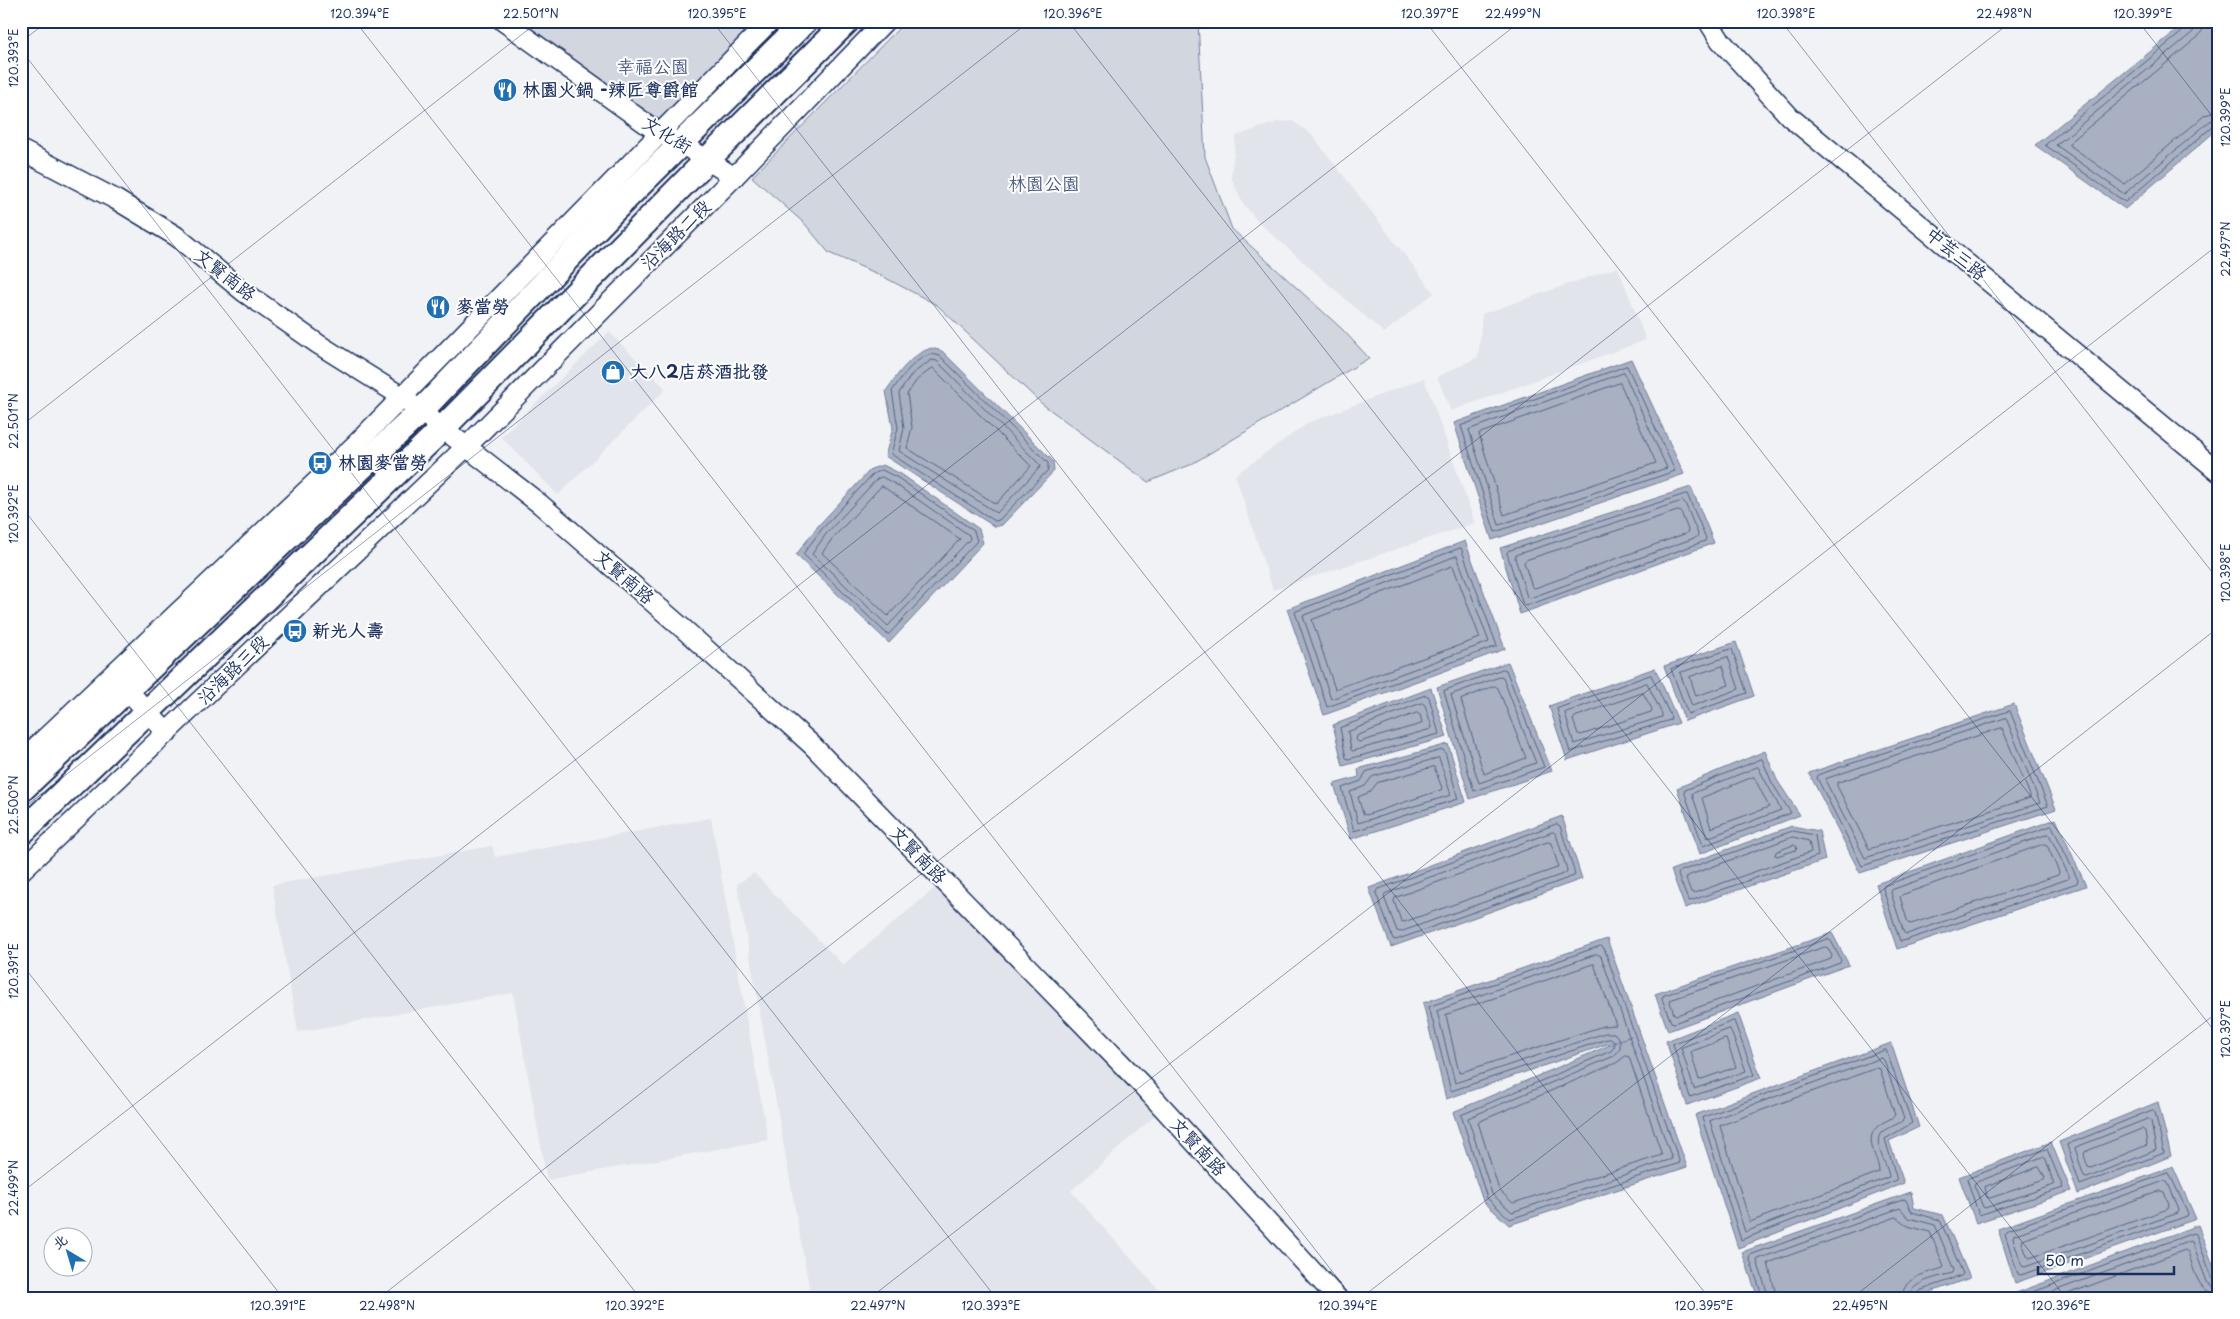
<svg xmlns="http://www.w3.org/2000/svg" width="2240" height="1319" viewBox="0 0 2240 1319" font-family="'Playpen Sans','LXGW WenKai TC',sans-serif">
  <style>
    .built { fill: #e1e4ea }
    .green { fill: #d2d6df; stroke: #76829e }
    .water { fill: #a8b0c2; stroke: #707c9a }
    .lines { fill: none; stroke-linecap: round; stroke-linejoin: round }
    .shore { stroke: #536386; stroke-width: 1 }
    .minor-casing { stroke: #1b2f5e; stroke-width: 22 }
    .major-casing { stroke: #1b2f5e; stroke-width: 28 }
    .minor { stroke: #fff; stroke-width: 19 }
    .major { stroke: #fff; stroke-width: 24 }
    .ticks { fill: none; stroke: #1b2f5e; stroke-width: 1; stroke-opacity: 0.45 }
    .labels { text-anchor: middle; stroke-width: 4; stroke-linejoin: round; paint-order: stroke }
    .park-label { font-size: 18px; fill: #49597e; stroke: #fff }
    .poi-label { font-size: 18px; font-weight: bold; fill: #1b2f5e; stroke: #fff; text-anchor: start }
    .street-label { font-size: 18px; fill: #1b2f5e; stroke: #fff }
    .neatline { fill: none; stroke: #1b2f5e; stroke-width: 2 }
    .ticks-label { font-size: 12px; text-anchor: middle; fill: #1b2f5e }
  </style>
  <rect width="100%" height="100%" fill="#f1f2f5"/>
  <filter id="ink" filterUnits="userSpaceOnUse"><feTurbulence type="fractalNoise" baseFrequency=".02" numOctaves="2"/><feDisplacementMap in="SourceGraphic" scale="10" xChannelSelector="R" yChannelSelector="G"/><feConvolveMatrix kernelMatrix="1 2 1 2 8 2 1 2 1" color-interpolation-filters="sRGB"/></filter>
  <g filter="url(#ink)">
    <g class="built">
      <polygon points="1293,121 1312,135 1434,293 1384,333 1258,222 1242,202 1231,177 1236,136 1277,122"/>
      <polygon points="1618,267 1646,340 1451,411 1437,377 1478,357 1482,314"/>
      <polygon points="609,332 666,389 558,495 501,437"/>
      <polygon points="1424,378 1475,523 1273,590 1235,475 1308,423"/>
      <polygon points="711,818 768,1140 547,1180 513,993 298,1032 272,885 492,846 495,857"/>
      <polygon points="754,873 843,965 946,879 1160,1111 1071,1191 1166,1298 811,1298 737,884"/>
    </g>
    <g class="green">
      <polygon points="518,21 761,21 669,115 659,119 651,118"/>
      <polygon points="906,21 1198,21 1205,157 1232,229 1342,329 1369,358 1190,465 1148,482 1041,403 937,305 878,274 829,253 805,224 752,177"/>
    </g>
    <g class="water">
      <polygon points="2188,21 2219,21 2219,128 2125,209 2035,145"/>
      <path d="M931,348l11,3 111,110 1,10 -52,54 -7,2 -110,-71 8,-28 -7,-37c12,-17 24,-36 45,-43z"/>
      <polygon points="1631,359 1684,474 1492,540 1454,423"/>
      <polygon points="883,465 901,474 979,529 983,543 889,643 796,555 817,527 871,469"/>
      <polygon points="1691,487 1714,543 1520,614 1500,548"/>
      <polygon points="1465,541 1505,649 1324,715 1287,609"/>
      <polygon points="1736,642 1754,696 1685,721 1664,666"/>
      <polygon points="1508,662 1552,771 1470,799 1437,687"/>
      <polygon points="1655,668 1679,723 1567,760 1549,706"/>
      <polygon points="1431,688 1447,737 1343,766 1333,725"/>
      <polygon points="2014,704 2056,809 1860,873 1809,773"/>
      <polygon points="1448,744 1466,802 1351,839 1334,784 1359,777 1358,769"/>
      <polygon points="1765,751 1777,780 1800,815 1700,854 1677,788"/>
      <polygon points="1562,816 1582,879 1391,947 1369,888"/>
      <polygon points="2056,819 2086,886 1897,949 1876,884"/>
      <polygon points="1792,826 1819,831 1825,860 1685,908 1671,870"/>
      <polygon points="1832,933 1849,965 1668,1031 1655,994"/>
      <polygon points="1607,939 1687,1167 1509,1225 1483,1201 1453,1112 1631,1036 1446,1099 1423,1003"/>
      <polygon points="1738,1013 1761,1078 1687,1105 1666,1041"/>
      <polygon points="1891,1043 1919,1127 1889,1141 1904,1183 1738,1248 1695,1115"/>
      <polygon points="2158,1102 2171,1156 2078,1194 2059,1142"/>
      <polygon points="2051,1142 2071,1191 1976,1223 1959,1177"/>
      <polygon points="2173,1167 2196,1219 2015,1283 1998,1229"/>
      <polygon points="1911,1192 1914,1208 1943,1215 1970,1278 1914,1298 1758,1298 1742,1252"/>
      <polygon points="2198,1225 2219,1281 2219,1295 2212,1298 2003,1298"/>
    </g>
    <g class="lines">
      <g class="shore">
        <polyline points="2190,21 2188,27 2045,145 2125,202 2213,126 2219,125"/>
        <polyline points="2197,21 2193,32 2056,145 2124,194 2210,121 2219,119"/>
        <polyline points="2204,21 2203,29 2198,37 2068,144 2124,184 2205,115 2219,111"/>
        <path d="M932,354l8,2 108,107v7l-49,50 -4,1 -104,-67 7,-26 -6,-37c10,-14 22,-33 40,-37z"/>
        <polygon points="932,360 937,361 1041,466 997,513 899,451 904,428 899,393 912,374"/>
        <polygon points="1627,366 1675,471 1495,532 1461,426"/>
        <polygon points="933,368 1031,466 996,504 907,448 912,427 907,394 917,380"/>
        <polygon points="1624,373 1667,468 1499,525 1469,430"/>
        <polygon points="1620,383 1656,463 1504,515 1479,434"/>
        <polygon points="882,470 898,478 974,531 977,541 888,635 803,554 821,530 873,474"/>
        <polygon points="882,477 895,484 969,535 970,539 888,626 812,554 826,534 877,479"/>
        <polygon points="882,486 960,539 888,616 822,553 832,539"/>
        <polygon points="1687,494 1706,538 1705,541 1526,606 1523,605 1507,553 1508,551"/>
        <polygon points="1683,501 1685,503 1698,534 1697,537 1530,598 1527,597 1515,558 1516,555"/>
        <polygon points="1678,511 1681,512 1688,530 1687,533 1535,588 1532,587 1524,562 1526,560"/>
        <polygon points="1461,548 1497,646 1327,707 1295,612"/>
        <polygon points="1457,556 1489,642 1331,699 1303,616"/>
        <polygon points="1453,566 1480,638 1335,689 1312,620"/>
        <polygon points="1732,649 1747,693 1688,714 1671,669"/>
        <polygon points="1728,657 1739,689 1692,706 1680,673"/>
        <polygon points="1723,666 1729,685 1696,696 1690,677"/>
        <polygon points="1503,669 1506,670 1544,767 1474,791 1444,691"/>
        <polygon points="1651,675 1671,717 1670,720 1570,752 1557,709"/>
        <polygon points="1500,677 1503,678 1536,763 1479,783 1451,695"/>
        <polygon points="1647,683 1662,714 1662,717 1574,744 1565,713"/>
        <polygon points="1495,686 1498,688 1526,758 1484,774 1461,700"/>
        <polygon points="1643,693 1652,709 1651,712 1581,735 1578,734 1573,720 1575,717"/>
        <polygon points="1426,695 1429,697 1439,734 1349,759 1346,758 1340,728"/>
        <polygon points="1422,703 1425,705 1432,727 1431,729 1353,751 1351,750 1348,732"/>
        <polygon points="2010,711 2048,806 1862,866 1817,778 1818,775"/>
        <polygon points="1417,713 1420,715 1422,722 1421,724 1359,742 1356,740 1357,736"/>
        <polygon points="2006,718 2040,803 1865,858 1826,782 1826,779"/>
        <polygon points="2002,728 2030,795 2030,798 1869,849 1837,786 1837,783"/>
        <polygon points="1443,750 1445,752 1458,799 1354,831 1342,788 1361,781 1366,772"/>
        <polygon points="1439,758 1451,795 1358,823 1350,792 1365,786 1372,777"/>
        <polygon points="1762,759 1772,783 1791,813 1703,846 1684,791"/>
        <polygon points="1434,767 1442,788 1441,790 1366,815 1363,814 1358,797 1370,792 1377,783"/>
        <polygon points="1758,767 1781,810 1707,838 1692,794"/>
        <polygon points="1754,777 1769,807 1711,828 1702,798"/>
        <polygon points="1557,824 1560,826 1575,874 1574,876 1396,940 1393,939 1376,893 1377,890"/>
        <polygon points="2052,826 2078,880 2077,883 1903,941 1900,941 1883,889 1884,886"/>
        <polygon points="1793,831 1815,835 1818,856 1690,901 1688,900 1678,875 1679,872"/>
        <polygon points="1553,832 1556,834 1567,870 1566,873 1400,932 1397,931 1384,897 1385,894"/>
        <polygon points="2049,834 2069,876 2068,879 1907,934 1904,933 1891,893 1892,890"/>
        <polygon points="1793,837 1809,841 1811,852 1694,893 1691,892 1686,879 1688,876"/>
        <polygon points="1548,842 1551,843 1558,865 1557,868 1404,922 1401,921 1394,901 1395,898"/>
        <polygon points="2044,844 2047,845 2059,872 2058,875 1911,924 1908,923 1900,897 1902,895"/>
        <polygon points="1794,845 1797,847 1796,850 1777,856 1775,855 1776,852"/>
        <polygon points="1828,939 1831,941 1841,960 1840,963 1674,1023 1671,1022 1662,999 1663,996"/>
        <polygon points="1601,946 1604,948 1680,1163 1510,1219 1487,1198 1461,1115 1611,1051 1614,1047 1615,1043 1611,1039 1607,1039 1451,1091 1429,1007"/>
        <polygon points="1825,947 1828,948 1832,956 1831,959 1677,1015 1674,1014 1670,1002 1671,1000"/>
        <polygon points="1597,954 1601,956 1672,1159 1512,1212 1492,1194 1468,1118 1614,1056 1620,1049 1620,1040 1614,1033 1605,1033 1455,1083 1437,1011"/>
        <polygon points="1594,964 1616,1025 1603,1026 1459,1073 1446,1015"/>
        <polygon points="1734,1021 1754,1075 1690,1097 1673,1044"/>
        <polygon points="1730,1029 1746,1071 1694,1089 1681,1048"/>
        <polygon points="1726,1039 1736,1067 1699,1080 1691,1052"/>
        <polygon points="1886,1050 1912,1123 1885,1139 1897,1180 1741,1240 1702,1118"/>
        <polygon points="1626,1056 1629,1057 1662,1155 1513,1203 1499,1190 1478,1122 1616,1063"/>
        <path d="M1882,1058l2,2 20,59c-5,6 -14,7 -21,12 -13,10 5,33 6,46l-144,55 -35,-111z"/>
        <path d="M1877,1068l3,1 15,46c-4,5 -12,6 -17,11 -16,14 1,31 1,46l-129,50 -30,-96z"/>
        <polygon points="2153,1110 2155,1112 2164,1153 2080,1185 2067,1145"/>
        <polygon points="2148,1119 2151,1121 2156,1150 2087,1178 2084,1177 2075,1148"/>
        <polygon points="2142,1129 2145,1131 2147,1145 2091,1168 2088,1167 2084,1155 2085,1152"/>
        <polygon points="2047,1149 2063,1188 1979,1215 1967,1179"/>
        <polygon points="2043,1157 2046,1159 2054,1185 1985,1208 1983,1207 1974,1185 1975,1183"/>
        <polygon points="2039,1167 2045,1177 2044,1180 1990,1198 1987,1197 1985,1187"/>
        <polygon points="2169,1173 2188,1213 2187,1216 2021,1275 2018,1274 2005,1234 2006,1231"/>
        <polygon points="2165,1181 2168,1183 2179,1210 2178,1213 2025,1267 2022,1266 2013,1238 2014,1235"/>
        <polygon points="2161,1191 2164,1192 2169,1205 2168,1209 2030,1258 2027,1256 2022,1242 2023,1240"/>
        <polyline points="1763,1298 1749,1257 1750,1255 1905,1199 1912,1212 1940,1220 1963,1274 1961,1276 1919,1291 1916,1298"/>
        <path d="M1769,1298l-12,-37 1,-2 142,-51 9,10 26,7 19,45 -1,3c-14,4 -43,8 -44,25"/>
        <path d="M1777,1298l-9,-35 128,-46 12,9 22,6 14,34 -1,2c-17,6 -40,8 -41,30"/>
        <polyline points="2017,1298 2193,1233 2196,1234 2212,1278 2219,1281"/>
        <polyline points="2035,1298 2190,1241 2192,1242 2207,1282 2212,1286 2219,1287"/>
        <path d="M2057,1298l128,-48 3,2c6,16 9,42 31,42"/>
      </g>
      <g class="minor-casing">
        <g id="minor">
          <polyline points="503,21 659,133 682,144 734,177"/>
          <polyline points="1708,21 1720,40 1790,117 2219,472"/>
          <polyline points="21,150 115,199 176,236 244,292 318,344 401,396 540,504 687,632 812,745 1142,1085 1337,1298"/>
          <polyline points="119,681 167,733"/>
          <polyline points="21,761 357,443 770,21"/>
          <polyline points="21,871 466,447 734,177 885,21"/>
        </g>
      </g>
      <g class="major-casing">
        <g id="major">
          <polyline points="21,790 421,411 612,212 805,21"/>
          <polyline points="21,833 443,428 707,160 847,21"/>
        </g>
      </g>
      <use href="#minor" class="minor"/>
      <use href="#major" class="major"/>
    </g>
  </g>
  <path class="ticks" d="M355,21l998,1277M712,21l997,1277M1068,21l998,1277M1425,21l794,1016M1781,21l438,560M2138,21l81,104M21,42l27,-21M21,50l975,1248M21,426l518,-405M21,506l619,792M21,810l1009,-789M21,963l262,335M21,1193l1500,-1172M379,1298l1633,-1277M870,1298l1349,-1054M1361,1298l858,-671M1852,1298l367,-287"/>
  <defs>
    <g id="restaurant-disc" transform="scale(1.25)"><circle r="9.5" fill="#1f6fb2" stroke="#fff"/><path d="M-5-6h1v4h1v-4h1v4h1v-4h1v5L-1.5 .5V6h-2V.5L-5-1ZM5-6V6H3V1.5H1.5Q1.5-4 5-6Z" fill="#fff"/></g>
    <g id="shop-disc" transform="scale(1.25)"><circle r="9.5" fill="#1f6fb2" stroke="#fff"/><path d="M-5-2.5h2.3a2.7 3.5 0 0 1 5.4 0H5L5.5 6h-11ZM-1.5-2.5h3a1.5 2.3 0 0 0-3 0Z" fill="#fff"/></g>
    <g id="bus-disc" transform="scale(1.25)"><circle r="9.5" fill="#1f6fb2" stroke="#fff"/><path d="M-5-6H5V4H4V6H2V4H-2V6H-4V4H-5ZM-3.5-4V0h7V-4ZM-3.5 1.2v1.5H-2V1.2ZM2 1.2v1.5H3.5V1.2Z" fill="#fff"/></g>
  </defs>
  <g fill-rule="evenodd">
    <use href="#restaurant-disc" x="505" y="90"/>
    <use href="#restaurant-disc" x="438" y="307"/>
    <use href="#shop-disc" x="613" y="372"/>
    <use href="#bus-disc" x="320" y="463"/>
    <use href="#bus-disc" x="295" y="631"/>
  </g>
  <g class="labels">
    <g class="park-label">
      <text x="653" y="73">幸福公園</text>
      <text x="1044" y="190">林園公園</text>
    </g>
    <g class="poi-label">
      <text x="522" y="96">林園火鍋 -辣匠尊爵館</text>
      <text x="456" y="313">麥當勞</text>
      <text x="630" y="378">大八2店菸酒批發</text>
      <text x="338" y="469">林園麥當勞</text>
      <text x="312" y="637">新光人壽</text>
    </g>
    <g class="street-label">
      <text transform="translate(667 135) rotate(31)" y="6">文化街</text>
      <text transform="translate(676 235) rotate(-45)" y="6">沿海路二段</text>
      <text transform="translate(1956 254) rotate(39)" y="6">中芸三路</text>
      <text transform="translate(225 275) rotate(38)" y="6">文賢南路</text>
      <text transform="translate(624 577) rotate(41)" y="6">文賢南路</text>
      <text transform="translate(233 670) rotate(-44)" y="6">沿海路三段</text>
      <text transform="translate(918 855) rotate(46)" y="6">文賢南路</text>
      <text transform="translate(1198 1147) rotate(47)" y="6">文賢南路</text>
    </g>
  </g>
  <rect width="2240" height="1319" fill="none" stroke="#fff" stroke-width="55"/>
  <g transform="translate(68 1252) rotate(322)"><circle r="24" fill="#ffffff" stroke="#a4acbf"/>
  <path d="M0-4L9 19L0 12L-9 19Z" fill="#1f6fb2"/>
  <text y="-8" font-size="14" font-weight="bold" text-anchor="middle" fill="#1b2f5e">北</text>
  </g>
  <path d="M2038 1266v8h136v-8" fill="none" stroke="#1b2f5e" stroke-width="2.5"/>
  <text x="2045" y="1266" font-size="15" fill="#1b2f5e" stroke="#ffffff" stroke-width="4" paint-order="stroke">50 m</text>
  <rect x="28" y="28" width="2184" height="1264" class="neatline"/>
  <g class="ticks-label">
    <text x="360" y="18">120.394°E</text>
    <text x="531" y="18">22.501°N</text>
    <text x="717" y="18">120.395°E</text>
    <text x="1073" y="18">120.396°E</text>
    <text x="1430" y="18">120.397°E</text>
    <text x="1513" y="18">22.499°N</text>
    <text x="1786" y="18">120.398°E</text>
    <text x="2004" y="18">22.498°N</text>
    <text x="2143" y="18">120.399°E</text>
    <text transform="translate(14 58) rotate(-90)" y="4">120.393°E</text>
    <text transform="translate(2226 117) rotate(-90)" y="4">120.399°E</text>
    <text transform="translate(2226 249) rotate(-90)" y="4">22.497°N</text>
    <text transform="translate(14 421) rotate(-90)" y="4">22.501°N</text>
    <text transform="translate(14 514) rotate(-90)" y="4">120.392°E</text>
    <text transform="translate(2226 573) rotate(-90)" y="4">120.398°E</text>
    <text transform="translate(14 805) rotate(-90)" y="4">22.500°N</text>
    <text transform="translate(14 971) rotate(-90)" y="4">120.391°E</text>
    <text transform="translate(2226 1029) rotate(-90)" y="4">120.397°E</text>
    <text transform="translate(14 1188) rotate(-90)" y="4">22.499°N</text>
    <text x="278" y="1310">120.391°E</text>
    <text x="387" y="1310">22.498°N</text>
    <text x="635" y="1310">120.392°E</text>
    <text x="878" y="1310">22.497°N</text>
    <text x="991" y="1310">120.393°E</text>
    <text x="1348" y="1310">120.394°E</text>
    <text x="1704" y="1310">120.395°E</text>
    <text x="1860" y="1310">22.495°N</text>
    <text x="2061" y="1310">120.396°E</text>
  </g>
</svg>
